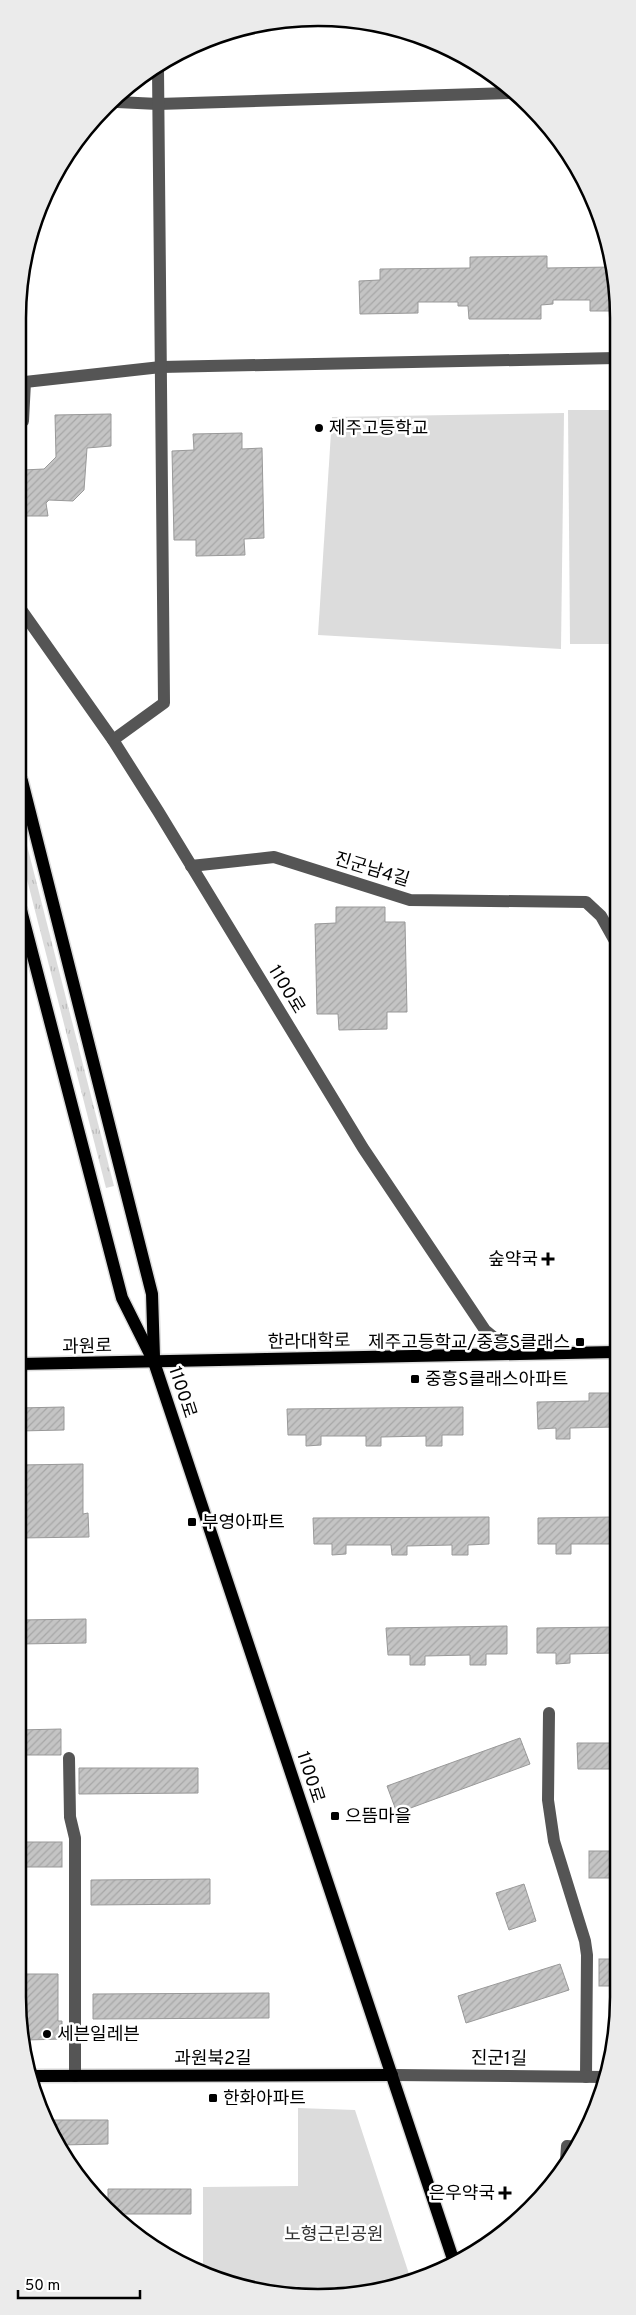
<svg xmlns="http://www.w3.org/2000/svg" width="636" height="2315" viewBox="0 0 636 2315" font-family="Overpass,'Noto Sans KR',sans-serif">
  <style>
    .grass { fill: url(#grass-tufts) }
    .park { fill: #dcdcdc }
    .building { fill: url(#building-hatch); stroke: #999 }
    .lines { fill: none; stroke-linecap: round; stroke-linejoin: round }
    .major-casing { stroke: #dbdbdb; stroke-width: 15 }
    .minor { stroke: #555; stroke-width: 12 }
    .major { stroke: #000; stroke-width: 12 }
    .poi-dot { fill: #000; stroke: #fff; stroke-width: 2 }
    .labels { text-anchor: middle; stroke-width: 5; stroke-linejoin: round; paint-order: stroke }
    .poi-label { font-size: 18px; fill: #000; stroke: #fff; text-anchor: start }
    .street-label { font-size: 18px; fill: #000; stroke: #fff }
    .park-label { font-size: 18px; fill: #333; stroke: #fff }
    .rim { fill: none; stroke: #000; stroke-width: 2.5 }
  </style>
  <defs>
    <pattern id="grass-tufts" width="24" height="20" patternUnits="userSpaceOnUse" patternTransform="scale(1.25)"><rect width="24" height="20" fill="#dcdcdc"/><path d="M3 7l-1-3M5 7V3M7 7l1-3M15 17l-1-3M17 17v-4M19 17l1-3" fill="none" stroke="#bbb"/></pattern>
    <pattern id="building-hatch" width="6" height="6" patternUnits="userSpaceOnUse" patternTransform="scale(1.25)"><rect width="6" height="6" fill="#c4c4c4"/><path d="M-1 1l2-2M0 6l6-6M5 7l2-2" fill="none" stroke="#a7a7a7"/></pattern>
  </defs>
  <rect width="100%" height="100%" fill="#fff"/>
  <polygon class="grass" points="21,822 114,1186 106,1188 21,856"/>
  <g class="park">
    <polygon points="568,410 616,410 615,644 570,644"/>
    <polygon points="564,413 561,649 318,635 332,417"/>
    <polygon points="298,2108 355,2110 411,2280 396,2287 298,2297 203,2271 203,2187 298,2186"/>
  </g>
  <g class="building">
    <polygon points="547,256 547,268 612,267 616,279 616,311 590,311 590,300 553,300 553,304 541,305 541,319 469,319 468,306 458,306 458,302 418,302 418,313 360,314 359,281 380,280 380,269 470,268 470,257"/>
    <polygon points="111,414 111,446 87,448 84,490 73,501 49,500 46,503 48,516 22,516 23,470 44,469 56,457 55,415"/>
    <polygon points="242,433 242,449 262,448 264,538 244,539 245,555 196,556 196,540 174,540 172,451 194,450 193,434"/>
    <polygon points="336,907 385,907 385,922 405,922 407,1012 387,1012 387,1029 339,1030 338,1014 317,1014 315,924 336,923"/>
    <polygon points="589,1393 614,1393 614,1427 570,1428 570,1439 556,1439 556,1428 538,1429 537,1402 589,1401"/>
    <polygon points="64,1407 64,1430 19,1431 19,1408"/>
    <polygon points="463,1407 463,1435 442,1435 442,1446 426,1446 426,1436 381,1437 381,1446 366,1446 366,1436 321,1436 321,1445 306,1446 306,1435 288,1435 287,1409"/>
    <polygon points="83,1464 83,1514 88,1513 89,1537 19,1538 19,1465"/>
    <polygon points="489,1517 489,1544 468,1545 468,1555 452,1555 452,1545 407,1546 407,1555 392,1555 391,1545 346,1545 346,1554 332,1555 332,1544 314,1544 313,1518"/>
    <polygon points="614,1517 614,1544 571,1544 571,1554 556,1554 556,1544 538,1544 538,1518"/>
    <polygon points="86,1619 86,1643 19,1644 19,1620"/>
    <polygon points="507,1626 507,1654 486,1654 486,1665 470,1665 470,1655 425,1656 425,1665 410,1665 410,1655 388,1655 386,1628"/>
    <polygon points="614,1627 614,1653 570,1654 570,1663 556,1664 556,1653 537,1653 537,1628"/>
    <polygon points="61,1729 61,1755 18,1755 18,1730"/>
    <polygon points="520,1738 530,1764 397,1813 387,1786"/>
    <polygon points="577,1743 613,1743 613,1769 578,1769"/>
    <polygon points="79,1768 198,1768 198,1793 79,1794"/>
    <rect x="18" y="1842" width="44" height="25"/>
    <rect x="589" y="1851" width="24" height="27"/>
    <polygon points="210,1879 210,1904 91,1905 91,1880"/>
    <polygon points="524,1884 536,1921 509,1930 496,1893"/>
    <rect x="599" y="1959" width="14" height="27"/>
    <polygon points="560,1964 569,1990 466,2023 458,1996"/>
    <polygon points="18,1974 58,1974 58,2021 62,2021 62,2039 26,2040 18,1997"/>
    <polygon points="269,1993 269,2018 93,2019 93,1994"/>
    <polygon points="46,2120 108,2120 108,2144 61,2145"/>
    <polygon points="108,2189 191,2189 191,2214 116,2214 108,2208"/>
  </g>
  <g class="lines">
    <g class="major-casing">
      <g id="major">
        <polyline points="22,781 152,1294 154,1357"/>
        <polyline points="21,910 122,1298 154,1362 453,2259"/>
        <polyline points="20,1364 614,1352"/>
        <polyline points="33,2076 392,2075"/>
      </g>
    </g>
    <g class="minor">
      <polyline points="117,102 158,104 512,93"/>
      <polyline points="23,421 25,382 161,367 616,358"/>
      <polyline points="22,611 113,740 158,811 363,1148 485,1330 514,1354"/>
      <polyline points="113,740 164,703 158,69"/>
      <polyline points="191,866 274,857 410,900 586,902 601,916 615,941"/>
      <polyline points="549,1713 548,1800 554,1841 585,1941 587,1955 586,2077"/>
      <polyline points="69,1758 70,1817 75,1838 75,2076"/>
      <polyline points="392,2075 605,2077"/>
      <polyline points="566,2161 567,2146 578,2147"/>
    </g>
    <use href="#major" class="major"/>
  </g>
  <g class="poi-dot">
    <circle cx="319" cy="428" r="5"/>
    <path d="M545.5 1251.5h5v5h5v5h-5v5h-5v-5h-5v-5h5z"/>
    <rect x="575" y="1337" width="10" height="10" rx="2.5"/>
    <rect x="410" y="1374" width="10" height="10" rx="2.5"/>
    <rect x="187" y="1517" width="10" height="10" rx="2.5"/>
    <rect x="330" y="1811" width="10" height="10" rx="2.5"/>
    <circle cx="47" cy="2034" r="5"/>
    <rect x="208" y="2093" width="10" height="10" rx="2.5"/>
    <path d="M502.5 2185.5h5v5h5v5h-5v5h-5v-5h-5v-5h5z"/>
  </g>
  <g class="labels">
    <g class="poi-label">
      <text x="329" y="434">제주고등학교</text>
      <text x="538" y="1265" text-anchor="end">숲약국</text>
      <text x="570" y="1348" text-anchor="end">제주고등학교/중흥S클래스</text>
      <text x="425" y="1385">중흥S클래스아파트</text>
      <text x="202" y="1528">부영아파트</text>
      <text x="345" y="1822">으뜸마을</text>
      <text x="57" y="2040">세븐일레븐</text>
      <text x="223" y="2104">한화아파트</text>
      <text x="495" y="2199" text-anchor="end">은우약국</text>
    </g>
    <g class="street-label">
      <text transform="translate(372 869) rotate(17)" y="6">진군남4길</text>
      <text transform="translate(287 989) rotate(59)" y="6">1100로</text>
      <text transform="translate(309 1341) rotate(-1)" y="6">한라대학로</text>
      <text transform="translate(87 1346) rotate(-1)" y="6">과원로</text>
      <text transform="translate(183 1392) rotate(72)" y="6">1100로</text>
      <text transform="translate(311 1777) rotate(72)" y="6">1100로</text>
      <text x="213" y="2064">과원북2길</text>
      <text transform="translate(499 2058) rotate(1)" y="6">진군1길</text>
    </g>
    <g class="park-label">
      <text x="334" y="2240">노형근린공원</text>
    </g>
  </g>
  <path d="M0 0H636V2315H0ZM318 26H318A292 292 0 0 1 610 318V1997A292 292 0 0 1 318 2289H318A292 292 0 0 1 26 1997V318A292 292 0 0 1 318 26Z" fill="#ebebeb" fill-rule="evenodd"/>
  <path class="rim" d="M318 26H318A292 292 0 0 1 610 318V1997A292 292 0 0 1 318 2289H318A292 292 0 0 1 26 1997V318A292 292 0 0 1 318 26Z"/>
  <path d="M18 2290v8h122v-8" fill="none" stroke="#000000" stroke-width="2.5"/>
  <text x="25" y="2290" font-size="15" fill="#000000" stroke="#ffffff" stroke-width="4" paint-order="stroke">50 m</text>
</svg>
